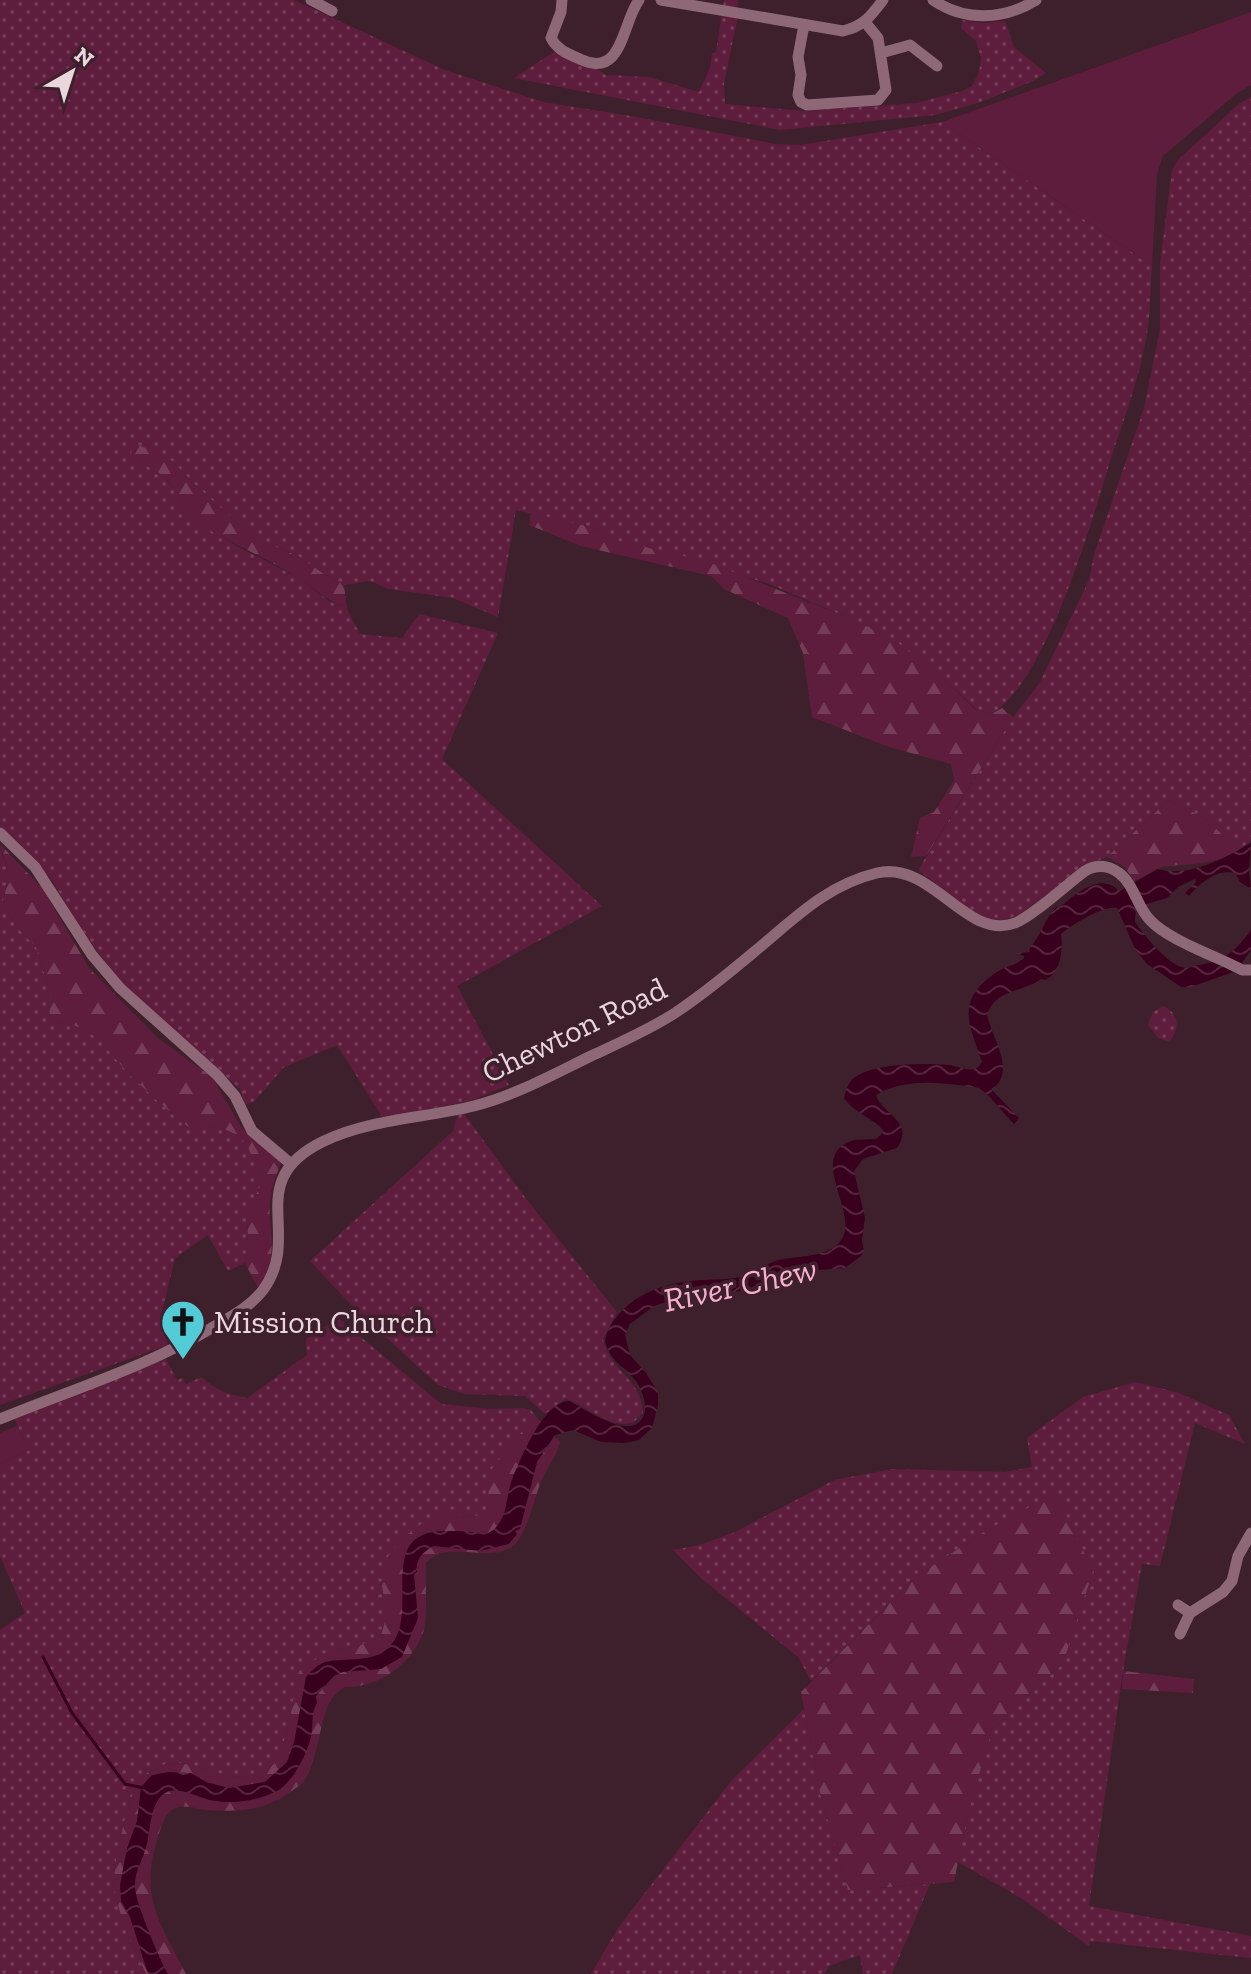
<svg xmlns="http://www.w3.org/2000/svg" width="1251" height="1974" viewBox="0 0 1251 1974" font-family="'Zilla Slab',serif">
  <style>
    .grass { fill: url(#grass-dots) }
    .forest { fill: url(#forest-firs) }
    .garden { fill: #5e1d3c }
    .water { fill: url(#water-waves) }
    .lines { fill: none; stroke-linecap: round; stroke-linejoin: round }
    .stream { stroke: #39001e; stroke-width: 3 }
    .street { stroke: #8e6876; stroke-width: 11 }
    .labels { text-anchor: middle; stroke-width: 7; stroke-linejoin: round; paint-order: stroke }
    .street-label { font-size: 32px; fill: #ead6dd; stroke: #3e202d }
    .poi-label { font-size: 32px; fill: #ead6dd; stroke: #3e202d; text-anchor: start }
    .water-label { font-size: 34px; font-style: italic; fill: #f7b1cc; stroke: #3e202d }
  </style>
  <defs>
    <pattern id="grass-dots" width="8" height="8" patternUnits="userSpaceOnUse" patternTransform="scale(2)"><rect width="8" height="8" fill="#5e1d3c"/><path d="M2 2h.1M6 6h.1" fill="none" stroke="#753d58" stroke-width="1.8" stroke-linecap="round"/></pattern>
    <pattern id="forest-firs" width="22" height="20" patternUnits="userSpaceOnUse" patternTransform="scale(2)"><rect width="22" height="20" fill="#5e1d3c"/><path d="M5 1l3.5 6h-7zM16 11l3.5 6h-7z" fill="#753d58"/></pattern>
    <pattern id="water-waves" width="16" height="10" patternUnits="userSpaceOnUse" patternTransform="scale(2)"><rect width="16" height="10" fill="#39001e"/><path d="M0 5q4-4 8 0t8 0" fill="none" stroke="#56243e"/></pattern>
  </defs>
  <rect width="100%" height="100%" fill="#3e202d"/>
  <g class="grass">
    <path d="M0,0h294l151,70 98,32 94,15 138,27 25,1 142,-23 210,144c-2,25 -1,53 -7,78 -7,38 -21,75 -33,111 -20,65 -65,227 -122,260l-14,-6 -32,-30 -51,-39 -47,-23 -79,-34 -149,-42 -19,-12 -83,-19 -18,107 -45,-19 -64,-9 -19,-8 -26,4 -20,-11 -26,-18 -42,-17 -60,-53 -24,-25 -13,9 17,22 6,20 60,37 57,29 30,23 18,8 13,25 42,4 17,-24 79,19 -56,126 160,147 -145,80 52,99 -39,16 -87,17 -46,-73 -53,22 -30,35 -9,3 -5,-16 -116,-103 -45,-59 -27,-47 -32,-36 -20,-17z"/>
    <path d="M724,0h14l-1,20 -13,64 1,20 80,7 112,-8 45,-12 10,-5 7,-14 2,-14 -5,-17 -15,-13 1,-8 22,3 21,-2 9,26 32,26 -13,8 -52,21 -46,13 -155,15 -266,-52 40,-26c12,6 45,16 52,23l43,2 50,15 11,-24 2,-15 4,-1z"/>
    <polygon points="1251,97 1251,841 1238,850 1206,819 1169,800 1107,857 1084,866 1023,913 1005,920 989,919 969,909 918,870 1013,717 1039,684 1089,580 1094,555 1144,408 1160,329 1160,263 1172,170 1178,160 1240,103"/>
    <path d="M0,847l9,28 -6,27 13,24 20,21 12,39 2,34c54,9 50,25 84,59 18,18 38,35 58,51l10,-6c48,9 45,18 59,61l-15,28 2,21 -3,29 -17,8 -20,-36 -33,23 -15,62 8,25 -168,60z"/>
    <path d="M1163,1006c17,7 17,24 6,36l-11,-4 -10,-13 5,-13z"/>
    <path d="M462,1111l68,93 87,108 -14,27c7,33 38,38 40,74l-10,10c-27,5 -44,-17 -68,-24l-20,15 -20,-18 -61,-2 -26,-9 -83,-76 -45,-48 143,-130 4,-14z"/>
    <path d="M338,1318l103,86 49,5 33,-1 8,2 6,8c-23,22 -49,56 -49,89l-8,9 -18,-1 -81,67 7,30 -7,23 -20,10 -37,9 -25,18c-4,18 -14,83 -25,92 -41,34 -73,-10 -111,1 -6,2 -17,8 -21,12 -13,12 -30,93 -28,111 5,30 20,59 32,86h-146v-344l25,-17 -25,-57v-92l28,-14 -14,-32 152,-59 11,21 5,-2 4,6 15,-7c15,13 27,18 46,21l60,-43 -1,-16z"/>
    <polygon points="1135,1382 1176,1392 1229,1415 1245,1444 1195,1423 1160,1566 1142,1564 1123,1671 1089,1906 1251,1936 1251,1958 1090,1941 1089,1946 1021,1898 958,1862 967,1816 992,1730 1063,1663 1056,1494 982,1533 917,1576 811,1681 798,1657 701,1578 673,1550 700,1545 735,1532 834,1480 893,1469 1005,1472 1032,1467 1027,1438 1083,1397"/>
    <polygon points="804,1709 820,1793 848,1890 930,1884 892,1974 863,1974 860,1955 829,1966 824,1974 591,1974 618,1928 732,1780"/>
  </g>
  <g class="forest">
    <path d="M139,445l33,16 24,25 60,53 42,17 26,18 20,11 3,24c-18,-8 -31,-19 -47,-30 -37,-24 -82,-40 -118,-67 -8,-31 -18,-40 -48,-51l-3,-10z"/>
    <polygon points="531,513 599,529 618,541 706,561 846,617 893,639 944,679 975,709 990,715 1002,708 1013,717 926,856 911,857 920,818 934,812 954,781 951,764 889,747 812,717 803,653 788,618 724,589 711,576 581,546 529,525"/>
    <path d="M1169,800l37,19 32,31c-23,16 -48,13 -75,17 -9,2 -19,10 -29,14l-9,-14 -18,-10z"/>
    <path d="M0,844l42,44 47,80 70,71 53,38 29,50 40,35c-3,10 -8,20 -10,31 -6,41 12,55 -13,95l-13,-25 3,-29 -2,-21 15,-28c-14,-43 -11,-52 -59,-61l-10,6c-20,-16 -39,-33 -58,-51 -34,-34 -30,-50 -84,-59l-2,-34 -12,-39 -20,-21 -13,-24 6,-27z"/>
    <path d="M537,1418l23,24c-3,14 -13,26 -19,39 -7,18 -13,50 -27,64 -3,3 -7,4 -11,6 -24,8 -59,-10 -77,12 -1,17 2,56 -3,70 -12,32 -45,55 -79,54 -4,4 -11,8 -13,13 -12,18 -14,73 -31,85 -31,24 -53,28 -92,25 -9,0 -20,-5 -30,-3 -11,3 -14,13 -18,23 -22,65 -3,87 26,144h-40c-12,-27 -27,-56 -32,-86 -2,-18 15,-99 28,-111 4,-4 15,-10 21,-12 38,-11 70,33 111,-1 11,-9 21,-74 25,-93l25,-17 37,-9 20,-10c9,-28 4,-23 1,-50 -4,-37 39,-64 68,-76l12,6 18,1 8,-9 1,-34 26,-35z"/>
    <polygon points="1055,1493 1093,1571 1063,1663 992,1730 967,1816 954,1882 848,1890 820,1793 801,1692 917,1576 982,1533"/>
    <polygon points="1123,1671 1194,1679 1193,1693 1122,1689"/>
  </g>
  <g class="garden">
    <polygon points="1251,12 1251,85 1236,94 1163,156 1157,174 1152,266 942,122"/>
    <polygon points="17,1426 29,1450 0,1464 0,1433"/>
  </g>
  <path class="water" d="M1251,843l-2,28 2,18 -11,-7 -4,-8c-17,-7 -36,9 -47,22l-4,-3 11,-11 -1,-3 -17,8 -11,11 -31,9 -1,15c9,12 34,46 52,46 4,0 8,-3 12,-3 27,-5 36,-14 52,-35v20l-15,21 -45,16h-10l-34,-23 -12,-15 -18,-41c-15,-2 -45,17 -56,26 2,17 0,37 -15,46l-5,-1c-18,14 -45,9 -54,36 5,24 30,55 5,75l27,28 -5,6c-10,-10 -24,-29 -35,-36 -34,-5 -72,-11 -103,7 5,19 40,26 21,53l-34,11 -9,12 11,47 -3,23 2,9 -3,6 -16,12 -40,3 -37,9 -24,11 -59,5 -31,10 -24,18 -5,11 5,20 16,18 12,19v13l-6,23 -13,12 -14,3 -24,-1 -28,-12 -18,5 -18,27 -17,67 -5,2 2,3 -8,10 -29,7 -46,-5c-11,6 -19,13 -17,26l-3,2 4,44 -16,39 -21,12 -38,3 -9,4 -18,20 1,7c-7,11 -3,22 -6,34 -5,19 -18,46 -36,55 -16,8 -42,12 -60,9 -15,-2 -33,-15 -48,-9 -18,8 -16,40 -21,56 -4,14 -12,24 -11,40 1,15 25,73 33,86h-20l-18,-57 -9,-16 -1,-16 7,-37 10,-27 4,-34 11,-12 17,-3 22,1 15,9 23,6 36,-6 22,-20 7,-20 12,-65c6,-6 11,-12 19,-15 22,-5 48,2 65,-16 32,-34 -18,-117 58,-115 12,0 24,0 36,4 26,-10 20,-37 29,-58 9,-20 30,-75 56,-76 15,7 70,47 76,9 1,-9 -4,-23 -10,-30 -12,-14 -25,-19 -30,-39 2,-11 7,-19 14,-27 21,-24 52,-32 83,-34 12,-1 25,0 37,-3 12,-3 22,-11 34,-15 15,-6 32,-4 48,-9 61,-18 -17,-86 25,-110 9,-5 20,-3 30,-4l8,-7c-5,-11 -28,-17 -40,-34 2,-9 4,-16 11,-21 20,-14 71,-14 93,-12 8,0 18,6 25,4 6,-1 6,-3 9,-7 -13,-39 -27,-60 13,-89 10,-7 20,-7 29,-15v-2l-9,-3 15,-1 -1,-3c12,-13 15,-29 27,-42h4c15,-13 41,-36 59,-16l39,-22c31,9 67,-11 93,-26z"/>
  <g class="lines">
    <polyline class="stream" points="43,1657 72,1713 125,1784 144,1788"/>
    <g class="street">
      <polyline points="311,0 332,11"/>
      <path d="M562,0l-1,12 -10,26c7,13 18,16 31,22 41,18 40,-37 57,-60"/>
      <path d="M661,0l182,31c21,-5 28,-15 40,-31"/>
      <path d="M933,0c32,22 71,20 103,0"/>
      <polyline points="804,25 798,57 801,75 798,95 801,102 807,105 878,100 886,90 878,38 865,22"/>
      <polyline points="881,53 910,45 937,66"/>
      <polyline points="0,833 35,867 92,955 120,988 217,1075 235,1096 252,1131 291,1164"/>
      <path d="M0,1419c73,-30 147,-52 215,-93 17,-10 36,-20 48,-36 41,-56 -22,-109 61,-149 46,-22 101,-23 150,-35 40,-10 80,-32 117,-50 28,-13 58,-26 84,-43 27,-18 54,-40 79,-61 39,-32 72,-67 123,-79 55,-13 90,69 138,50 18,-7 52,-39 70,-52 12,-7 23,-6 34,2 15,11 18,34 31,47 18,20 66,36 92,50h9"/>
      <polyline points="1178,1605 1190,1613"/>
      <polyline points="1180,1634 1190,1613 1223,1592 1232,1581 1238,1556 1251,1533"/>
    </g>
  </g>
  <defs>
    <g id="church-pin" transform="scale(2.3)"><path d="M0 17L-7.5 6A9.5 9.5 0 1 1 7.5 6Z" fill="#52cbd7" stroke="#3e202d"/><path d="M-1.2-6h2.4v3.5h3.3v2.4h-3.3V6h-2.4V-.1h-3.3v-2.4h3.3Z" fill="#111"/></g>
  </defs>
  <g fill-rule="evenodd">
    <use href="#church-pin" x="183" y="1322"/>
  </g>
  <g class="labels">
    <g class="street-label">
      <text transform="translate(574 1030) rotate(-26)" y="11">Chewton Road</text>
    </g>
    <g class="poi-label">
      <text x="214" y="1333">Mission Church</text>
    </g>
    <g class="water-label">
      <text transform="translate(740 1284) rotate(-12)" y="12">River Chew</text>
    </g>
  </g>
  <g transform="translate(72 72) rotate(39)" stroke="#3e202d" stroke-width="6" paint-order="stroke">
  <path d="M0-6L14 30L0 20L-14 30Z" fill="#ead6dd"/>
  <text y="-12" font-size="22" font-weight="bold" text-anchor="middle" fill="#ead6dd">N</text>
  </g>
</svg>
